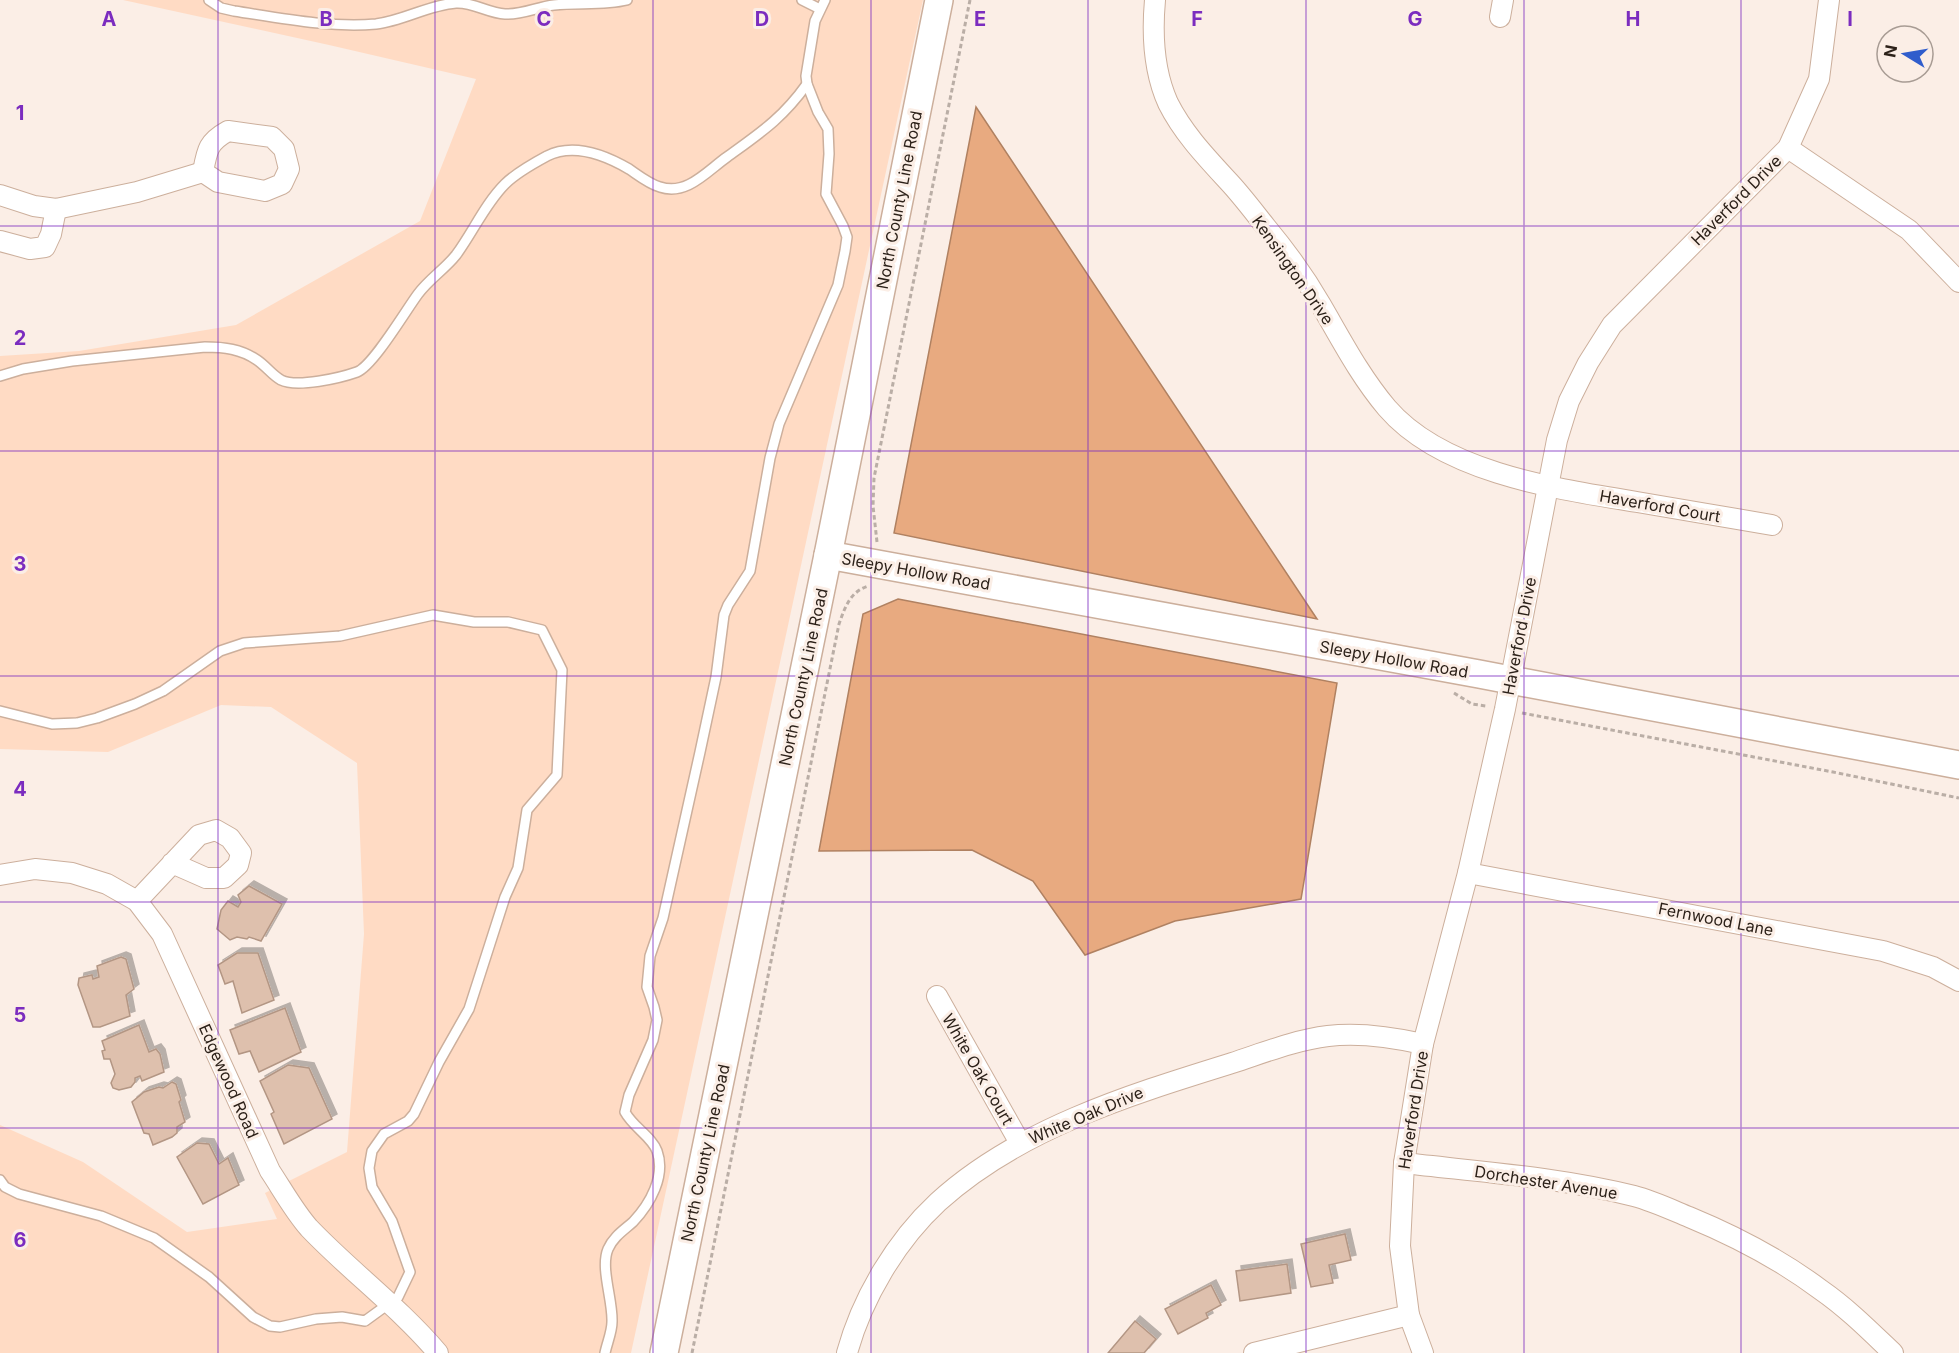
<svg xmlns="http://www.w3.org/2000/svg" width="1959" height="1353" viewBox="0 0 1959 1353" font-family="Inter,sans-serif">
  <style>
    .green { fill: #ffdbc4 }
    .water { fill: #e8aa80; stroke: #b08161; stroke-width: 1.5 }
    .building { fill: #dec0ad; stroke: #b39684; stroke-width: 1.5; filter: url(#shadow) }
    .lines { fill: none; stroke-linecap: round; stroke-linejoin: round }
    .lane-casing { stroke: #ccaf9c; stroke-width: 12 }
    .street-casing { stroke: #ccaf9c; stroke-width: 22 }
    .secondary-casing { stroke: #ccaf9c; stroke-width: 30 }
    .path { stroke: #baaea6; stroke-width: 3; stroke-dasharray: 4.5 3; stroke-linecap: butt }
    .lane { stroke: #fff; stroke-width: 9 }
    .street { stroke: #fff; stroke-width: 20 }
    .secondary { stroke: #fff; stroke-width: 27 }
    .grid { fill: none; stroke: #7b2cbf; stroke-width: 1.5; stroke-opacity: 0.55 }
    .labels { text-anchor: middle; stroke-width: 6; stroke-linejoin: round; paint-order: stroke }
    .street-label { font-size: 16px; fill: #2c2119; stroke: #fbeee6 }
    .grid-label { font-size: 20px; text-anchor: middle; font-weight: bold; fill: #7b2cbf; stroke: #fbeee6; stroke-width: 6; stroke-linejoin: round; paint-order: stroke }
  </style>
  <defs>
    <filter id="shadow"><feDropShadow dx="5" dy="-5" stdDeviation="0" flood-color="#0004"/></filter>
  </defs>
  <rect width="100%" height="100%" fill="#fbeee6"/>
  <polygon class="green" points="123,0 923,0 631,1353 0,1353 0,1125 83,1162 187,1232 277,1219 265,1193 347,1152 364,934 357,763 271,707 221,705 108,752 0,749 0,356 79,351 236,325 420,221 476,79 329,45"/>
  <g class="water">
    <polygon points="976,107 1317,619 894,533"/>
    <polygon points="898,599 1337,683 1301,899 1175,921 1085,955 1033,881 972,850 819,851 863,614"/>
  </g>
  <g class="building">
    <polygon points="249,886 282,904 261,941 249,937 247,939 237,937 230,940 217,929 221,910 228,901 238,907 241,902 238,895"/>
    <polygon points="237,953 258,953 274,1000 242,1013 233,981 225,984 218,965"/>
    <polygon points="121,957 126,959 134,989 126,995 130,1016 100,1027 93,1027 78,985 79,978 92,975 93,979 99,977 97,966"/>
    <polygon points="285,1008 301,1052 259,1072 250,1051 239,1054 230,1030"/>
    <polygon points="139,1025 149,1052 156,1049 160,1054 164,1072 142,1081 140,1076 135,1078 135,1082 131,1087 119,1090 113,1088 111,1083 115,1074 110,1059 104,1059 102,1051 105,1050 102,1041"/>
    <polygon points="288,1065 309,1068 332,1119 284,1144 271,1114 274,1112 260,1081"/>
    <polygon points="172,1082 176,1084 181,1100 179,1102 185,1122 177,1127 177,1133 172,1137 153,1145 149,1134 144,1133 132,1102 144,1092 159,1087 163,1088"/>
    <polygon points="197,1143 209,1144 219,1164 228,1158 239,1185 203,1204 177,1157"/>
    <polygon points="1345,1234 1351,1260 1329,1265 1333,1283 1311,1287 1301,1244"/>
    <polygon points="1287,1264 1291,1293 1240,1301 1236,1271"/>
    <polygon points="1211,1285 1221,1305 1206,1313 1208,1318 1178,1334 1165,1309"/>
    <polygon points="1135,1321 1156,1339 1144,1353 1108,1353"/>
  </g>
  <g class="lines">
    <g class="lane-casing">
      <g id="lane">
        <path d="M209,0l12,8 13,3c46,7 95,17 142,13 27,-3 52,-19 80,-21 17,-1 32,10 49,11 17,1 32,-7 49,-9 24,-3 49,1 73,-5"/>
        <polyline points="802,0 820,9"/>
        <path d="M0,376l23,-7 49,-8 133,-14c19,0 36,2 52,13 9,6 15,15 24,20 16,8 59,-2 76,-8 16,-6 49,-62 61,-78 11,-15 27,-25 38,-39 17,-23 29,-51 49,-71 11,-11 29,-21 42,-28 26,-13 58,-1 82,13 9,6 20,15 31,18 27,9 47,-16 67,-30 33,-24 55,-38 80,-73"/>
        <polyline points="0,711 52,724 77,723 97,718 135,704 163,691 220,651 244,643 340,636 433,615 474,622 508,622 542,630 562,670 557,775 527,810 518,868 505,897 469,1009 439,1062 414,1114 408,1121 384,1134 372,1151 369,1168 372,1187 392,1221 410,1272 398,1297 365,1321 342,1317 316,1319 280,1327 270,1326 253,1317 209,1277 154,1238 101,1216 19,1194 5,1187 0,1180"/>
        <path d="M605,1353c2,-10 7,-21 7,-31 1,-22 -12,-54 -4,-73 5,-12 16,-19 25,-27 17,-18 33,-46 24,-71 -5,-14 -24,-24 -32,-39l4,-17 24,-55 4,-20 -3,-13 -7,-20 3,-31 13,-38 37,-166 16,-75 8,-62 4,-10 22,-34 20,-113 9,-34 59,-139 7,-34 2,-14 -4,-11 -17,-32 3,-40 -1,-25 -10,-17 -11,-28 -1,-8 9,-55 10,-21"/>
      </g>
    </g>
    <g class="street-casing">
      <g id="street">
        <path d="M1155,0c-3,33 -1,72 13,103 15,30 38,54 61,79 13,14 25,30 37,45 20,24 40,52 55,78 21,36 39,71 66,103 56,65 170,81 250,94 45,8 90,15 135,23"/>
        <polyline points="1500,17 1503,0"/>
        <path d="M228,131l44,6 12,12 5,20 -7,15 -17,7 -47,-9 -15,-10c4,-22 5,-30 25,-41z"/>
        <polyline points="1788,148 1909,230 1959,282"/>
        <polyline points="0,195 34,206 56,209 137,192 203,172"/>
        <polyline points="0,241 30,249 45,247 51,234 56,209"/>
        <polyline points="1468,873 1883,951 1933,967 1959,981"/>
        <path d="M0,875l35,-6 37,4 35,11 30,17 25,33 108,237c12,18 24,40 39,57 41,43 90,79 129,125"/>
        <polyline points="137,901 199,835 216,830 230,838 241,853 238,865 224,878 206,878 172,863"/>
        <polyline points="937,996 1020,1143"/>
        <path d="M1404,1163c77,9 154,14 230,33 19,5 38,14 55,21 46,19 92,43 132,73 26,18 49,41 72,63"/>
        <path d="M847,1353c15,-55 49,-112 91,-151 80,-73 191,-107 294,-139 31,-10 63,-23 96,-27 32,-4 64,1 95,8"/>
        <polyline points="1254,1353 1409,1315"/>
        <polyline points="1423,1353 1409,1315 1400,1246 1404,1163 1423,1044 1468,873 1505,709 1557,440 1569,401 1588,363 1612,325 1788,148 1819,79 1829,0"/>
      </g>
    </g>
    <g class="secondary-casing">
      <g id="secondary">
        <polyline points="828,555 1479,674 1959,765"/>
        <polyline points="664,1353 828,555 939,0"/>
      </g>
    </g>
    <g class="path">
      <polyline points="877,542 873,506 874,478 970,0"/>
      <polyline points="1454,693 1472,704 1486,706"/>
      <polyline points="1522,713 1833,772 1959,798"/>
      <path d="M692,1353l147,-729c6,-17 11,-32 29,-38"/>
    </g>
    <use href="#lane" class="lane"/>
    <use href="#street" class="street"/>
    <use href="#secondary" class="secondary"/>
  </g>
  <path class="grid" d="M218,0v1353M435,0v1353M653,0v1353M871,0v1353M1088,0v1353M1306,0v1353M1524,0v1353M1741,0v1353M0,226h1959M0,451h1959M0,676h1959M0,902h1959M0,1128h1959"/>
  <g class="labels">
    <g class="street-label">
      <text transform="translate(899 200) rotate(-79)" y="6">North County Line Road</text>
      <text transform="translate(1736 200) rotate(-45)" y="6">Haverford Drive</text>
      <text transform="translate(1293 270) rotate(55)" y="6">Kensington Drive</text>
      <text transform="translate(1660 506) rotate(10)" y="6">Haverford Court</text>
      <text transform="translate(916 571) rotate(10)" y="6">Sleepy Hollow Road</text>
      <text transform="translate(1519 636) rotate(-79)" y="6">Haverford Drive</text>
      <text transform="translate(1394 659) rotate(10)" y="6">Sleepy Hollow Road</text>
      <text transform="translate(803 677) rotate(-78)" y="6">North County Line Road</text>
      <text transform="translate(1716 919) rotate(11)" y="6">Fernwood Lane</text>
      <text transform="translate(978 1069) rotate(60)" y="6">White Oak Court</text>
      <text transform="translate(229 1081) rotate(66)" y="6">Edgewood Road</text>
      <text transform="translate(1413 1110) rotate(-81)" y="6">Haverford Drive</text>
      <text transform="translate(1086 1115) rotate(-23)" y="6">White Oak Drive</text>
      <text transform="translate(705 1153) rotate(-78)" y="6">North County Line Road</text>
      <text transform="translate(1546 1182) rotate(9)" y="6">Dorchester Avenue</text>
    </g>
  </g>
  <g class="grid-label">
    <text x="109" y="26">A</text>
    <text x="326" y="26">B</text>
    <text x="544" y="26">C</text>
    <text x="762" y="26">D</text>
    <text x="980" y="26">E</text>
    <text x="1197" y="26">F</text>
    <text x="1415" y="26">G</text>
    <text x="1633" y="26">H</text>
    <text x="1850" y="26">I</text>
    <text x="20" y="120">1</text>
    <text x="20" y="345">2</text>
    <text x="20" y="571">3</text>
    <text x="20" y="796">4</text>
    <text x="20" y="1022">5</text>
    <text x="20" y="1247">6</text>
  </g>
  <g transform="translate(1905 54) rotate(281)"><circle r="28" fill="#fbeee6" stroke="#a89c94" stroke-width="1.5"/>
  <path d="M0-4.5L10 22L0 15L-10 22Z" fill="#305dcc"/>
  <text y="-9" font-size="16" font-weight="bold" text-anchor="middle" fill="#2c2119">N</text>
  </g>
</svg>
